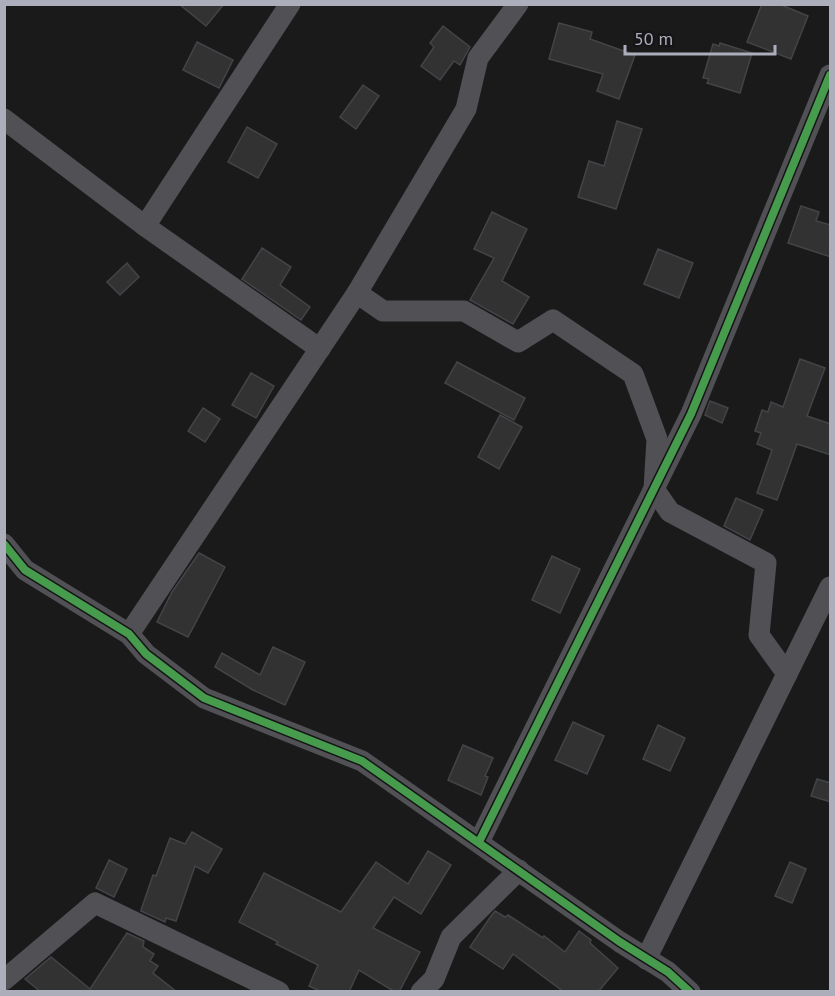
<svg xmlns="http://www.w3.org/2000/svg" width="835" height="996" viewBox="0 0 835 996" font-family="'PT Sans',sans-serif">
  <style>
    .building { fill: #323233; stroke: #434447; stroke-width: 1.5 }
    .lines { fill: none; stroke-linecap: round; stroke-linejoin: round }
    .minor { stroke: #505055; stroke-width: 21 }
    .cycleway-casing { stroke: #151417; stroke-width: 11 }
    .cycleway { stroke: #469c4c; stroke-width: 8 }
  </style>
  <rect width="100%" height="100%" fill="#1a1a1b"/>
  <g class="building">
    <polygon points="179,4 224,4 206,26"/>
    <polygon points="762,4 779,4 808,16 791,59 747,42"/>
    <polygon points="559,23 592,32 590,39 635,55 619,99 597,91 603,74 549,59"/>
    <polygon points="443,26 470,47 460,65 454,61 440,80 421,66 434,47 430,43"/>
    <polygon points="197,42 233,60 219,88 183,70"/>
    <polygon points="720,43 752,53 740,93 707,83 709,79 703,78 713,44 719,46"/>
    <polygon points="363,85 379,96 356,129 340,117"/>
    <polygon points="617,121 642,129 616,209 578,197 589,161 604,166"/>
    <polygon points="247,127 277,144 258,178 228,162"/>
    <polygon points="801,206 819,212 816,221 831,225 831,257 788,243"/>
    <polygon points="492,212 527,229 502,281 529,297 513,324 470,300 494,258 474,249"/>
    <polygon points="262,248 291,267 280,285 310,307 301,320 242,279"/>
    <polygon points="658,249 693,263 679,298 644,284"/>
    <polygon points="127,263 139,277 120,295 107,282"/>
    <polygon points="800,359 825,368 807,416 831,424 831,455 797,444 777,500 757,493 772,450 757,444 761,433 755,431 762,410 768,412 771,402 783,407"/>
    <polygon points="457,362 525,398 514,420 445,383"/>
    <polygon points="251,373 274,386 256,418 232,405"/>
    <polygon points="710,401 728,408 722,423 705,415"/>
    <polygon points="203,408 220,419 205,442 188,431"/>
    <polygon points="500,415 522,427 499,469 478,457"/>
    <polygon points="736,498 763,510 750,540 724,526"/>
    <polygon points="199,553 225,567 188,637 157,622 172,592"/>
    <polygon points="552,556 580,569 560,613 532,600"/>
    <polygon points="273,647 305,662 285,705 253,690 215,667 222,653 260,675"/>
    <polygon points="573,722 604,736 587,774 555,760"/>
    <polygon points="658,725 685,738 670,771 643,759"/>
    <polygon points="463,745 493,758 485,776 488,777 481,795 448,780"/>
    <polygon points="817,779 831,783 831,802 811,796"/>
    <polygon points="192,832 222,849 208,873 195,866 176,921 166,918 165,922 141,911 141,910 153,875 156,876 170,838 185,844"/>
    <polygon points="428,851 451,865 421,914 394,897 373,928 420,952 399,992 395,992 359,970 349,992 322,992 309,986 318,965 276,944 278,942 239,922 264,873 341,912 376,862 408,884"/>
    <polygon points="109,860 127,869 114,897 96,888"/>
    <polygon points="790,862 806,869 792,903 775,896"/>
    <polygon points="495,911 505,917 508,915 543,938 544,936 565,952 579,931 591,940 590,943 618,968 598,992 564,992 513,954 503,969 470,947 491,916"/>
    <polygon points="127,933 144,941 143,947 154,954 150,961 158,966 153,973 177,992 41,992 25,979 51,957 90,989"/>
  </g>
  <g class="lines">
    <g class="minor">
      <polyline points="4,119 145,226 320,349"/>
      <polyline points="145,226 290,4"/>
      <polyline points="357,293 383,311 464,311 518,342 553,320 633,374 657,439 654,489 670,512 766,563 759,635 787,674"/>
      <polyline points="4,544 25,570 129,634 146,654 204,698 362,761 620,942 668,972 690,992"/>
      <polyline points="129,634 357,293 466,109 478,58 518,4"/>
      <polyline points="479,842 691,414 830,75"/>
      <polyline points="646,959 830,587"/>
      <polyline points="4,980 95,903 279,992"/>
      <polyline points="421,992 434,979 451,937 519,870"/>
    </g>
    <g class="cycleway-casing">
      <g id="cycleway">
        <polyline points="4,544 25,570 129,634 146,654 204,698 362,761 620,942 668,972 690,992"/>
        <polyline points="479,842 691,414 830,75"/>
      </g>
    </g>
    <use href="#cycleway" class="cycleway"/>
  </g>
  <rect width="835" height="996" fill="none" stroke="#acaebb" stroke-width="12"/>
  <path d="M625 45v9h150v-9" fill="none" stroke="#acaebb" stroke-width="3"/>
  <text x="634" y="45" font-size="18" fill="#acaebb" stroke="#151417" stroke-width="4.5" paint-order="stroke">50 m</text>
</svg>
